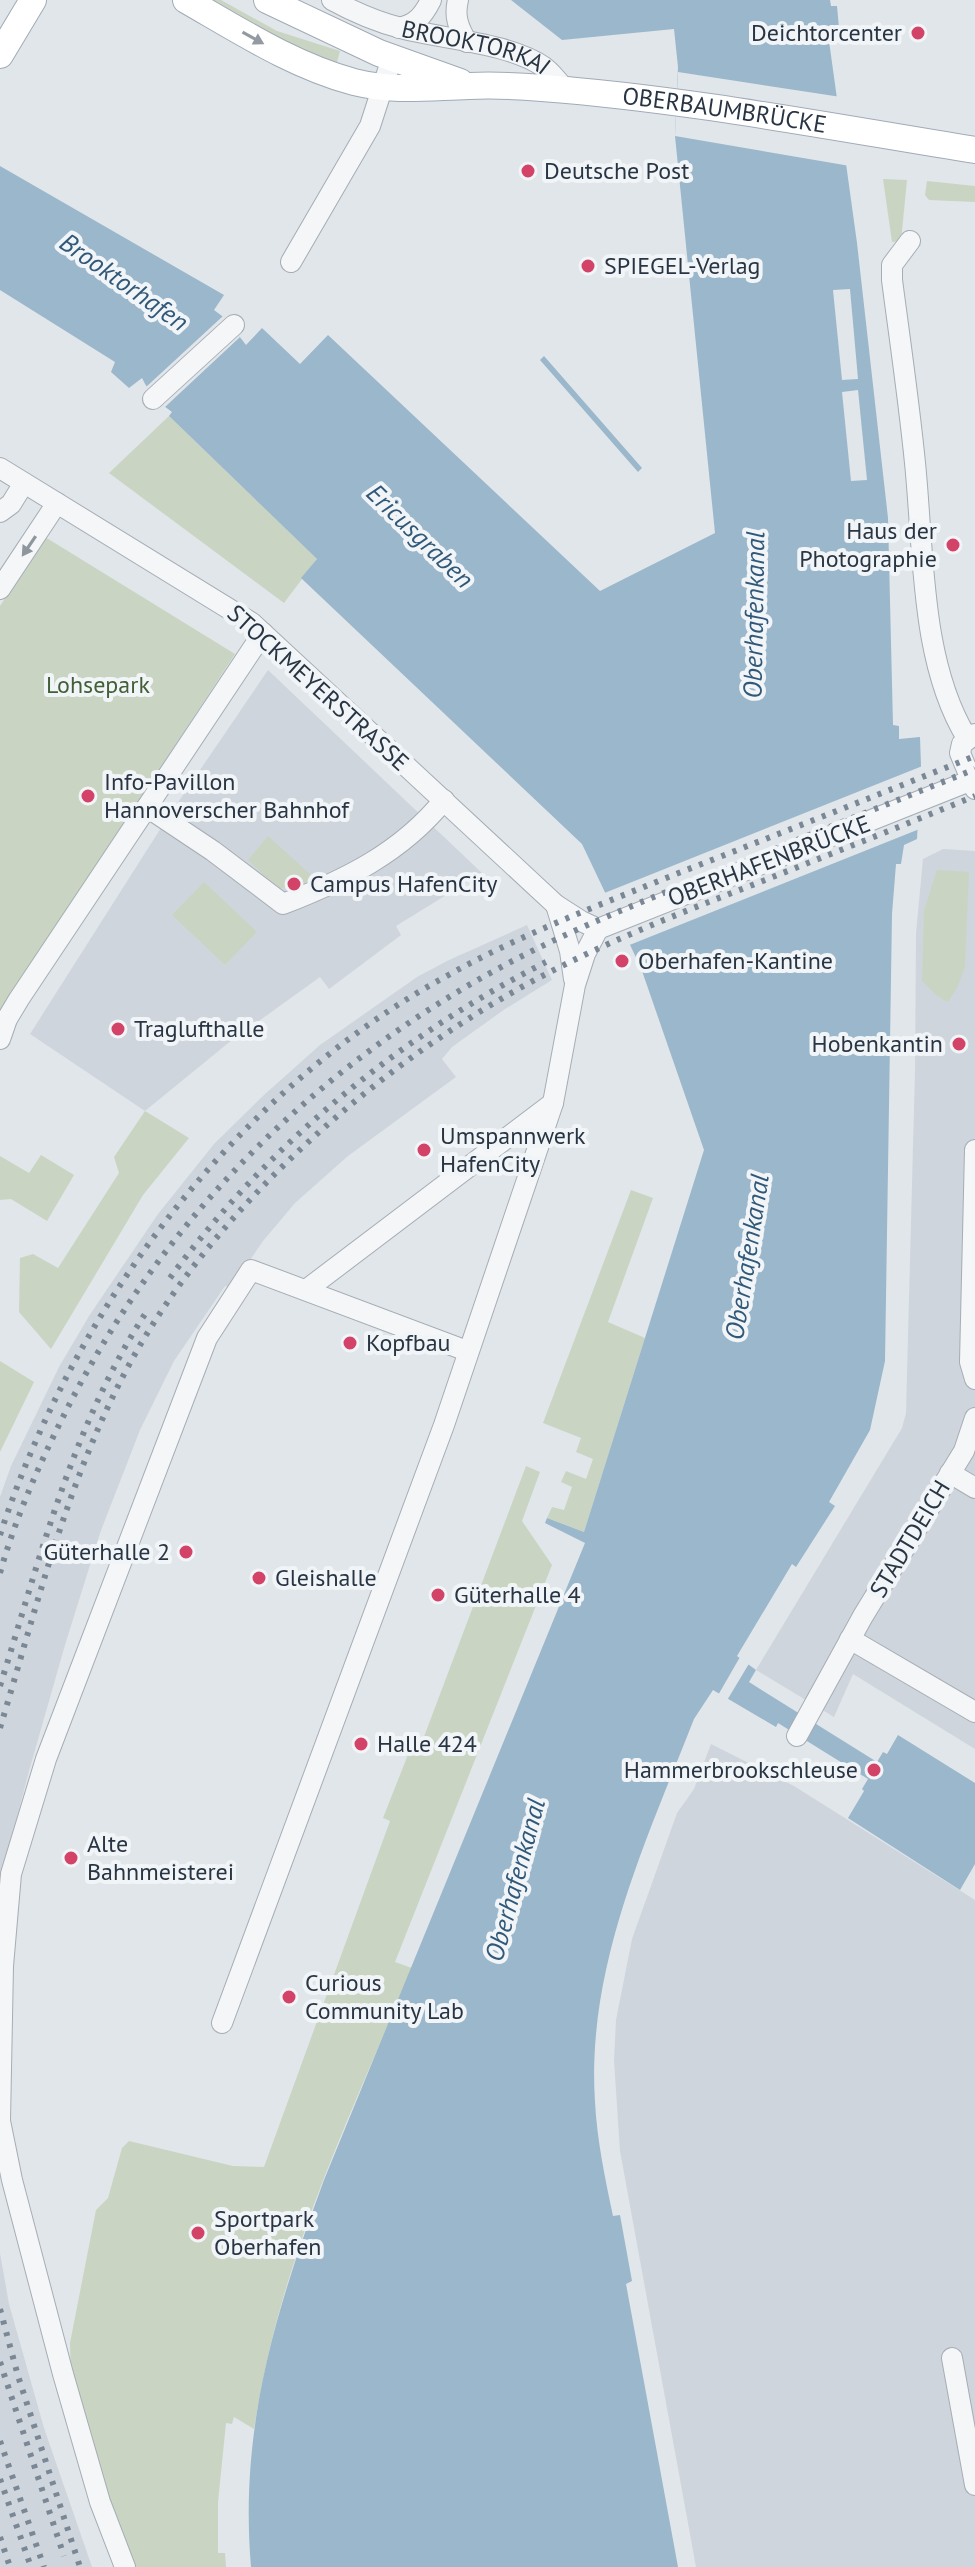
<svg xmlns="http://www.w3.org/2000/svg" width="975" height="2567" viewBox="0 0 975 2567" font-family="'PT Sans',sans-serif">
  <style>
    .built { fill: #cfd5dc }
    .green { fill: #c9d5c2 }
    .water { fill: #9bb7cb }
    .pier { fill: #e1e6ea }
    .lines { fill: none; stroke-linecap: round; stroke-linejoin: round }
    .minor-casing { stroke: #a6adb5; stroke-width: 22 }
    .major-casing { stroke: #a0abb7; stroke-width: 28 }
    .minor { stroke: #f4f6f8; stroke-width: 20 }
    .major { stroke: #fff; stroke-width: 26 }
    .rail { stroke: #7a8795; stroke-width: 6; stroke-dasharray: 4 8; stroke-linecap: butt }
    .oneway { fill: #949aa1 }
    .oneway2 { fill: #8e969e }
    .poi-dot { fill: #d34367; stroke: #f1f5f8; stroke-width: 3 }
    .labels { text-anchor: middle; stroke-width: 8; stroke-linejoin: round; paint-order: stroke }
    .poi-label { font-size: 24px; fill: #293543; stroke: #f1f5f8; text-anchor: start }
    .street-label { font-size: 24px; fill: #293543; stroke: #f1f5f8 }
    .park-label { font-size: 24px; fill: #425f36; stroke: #f1f5f8 }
    .water-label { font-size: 26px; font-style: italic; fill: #315878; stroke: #f1f5f8 }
  </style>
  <rect width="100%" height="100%" fill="#e1e6ea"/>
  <g class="built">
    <polygon points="268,670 482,873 396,926 401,935 329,989 320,977 227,1044 145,1111 30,1034 166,820"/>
    <polygon points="943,849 975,851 975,1749 853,1674 834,1717 756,1670 902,1428 906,1413 915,1070 916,933 923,859"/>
    <polygon points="527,925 552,980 505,1009 452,1047 442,1059 456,1077 348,1156 295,1203 263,1241 231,1288 225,1286 174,1361 140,1430 100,1533 65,1645 29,1771 4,1867 0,1899 0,1497 11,1466 59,1367 89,1316 158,1214 214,1144 264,1095 320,1045 417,977 449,960"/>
    <polygon points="711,1744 794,1786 975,1900 975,2567 696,2567 620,2151 614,2061 616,2020 632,1939 677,1813 694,1789"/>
    <polygon points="0,2253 9,2304 44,2428 92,2567 0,2567"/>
  </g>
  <g class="green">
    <polygon points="206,0 221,0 277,31 340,51 336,66 293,49"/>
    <polygon points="883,179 907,180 901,241 892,242"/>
    <polygon points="927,181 975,186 975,202 929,200 925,195"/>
    <polygon points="169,416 317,559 284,603 109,473"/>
    <polygon points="45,537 235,654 0,1013 0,606"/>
    <polygon points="268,836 311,875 311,881 278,889 248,860"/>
    <polygon points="937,870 969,872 965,967 957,988 948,1002 937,996 922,981 924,910"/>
    <polygon points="204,882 257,932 225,965 172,915"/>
    <polygon points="145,1111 189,1138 143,1195 51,1349 19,1312 20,1258 33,1254 58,1268 119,1173 114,1157"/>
    <polygon points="41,1155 74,1175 47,1221 11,1199 0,1200 0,1156 29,1173"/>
    <polygon points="631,1190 653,1198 608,1322 645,1338 584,1532 547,1518 552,1507 564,1510 572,1487 561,1482 566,1471 586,1479 593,1459 576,1452 581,1438 543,1423"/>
    <polygon points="0,1361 34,1382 0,1452"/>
    <path d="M526,1466l14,6 -18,49 30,44 -157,397 17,6c-41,99 -88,198 -120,301 -17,52 -29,105 -38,160l-20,-12 -2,7 -6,-1 -8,79v51h7l1,14h-94l-18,-43 -43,-150 -1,-31 26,-133 12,-12 14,-50 7,-7 104,25 31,1 126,-346 -7,-3 28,-71 8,3z"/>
  </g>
  <g class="water">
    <path d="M511,0h319l1,6h6l2,22 -5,1 2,11 -7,1 28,202 31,275 5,207 6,1v13l21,-2 1,29 -4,73 -13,6 -3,19h-5l-4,50 -7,447 -15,69 -41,72 6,4 -39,61 -4,-3 -55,92 19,14 -7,12 128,80 6,-10 4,2 11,-19 77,48v81l-15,26 -112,-72 16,-27 -2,-2 6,-10 -90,-56 -2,4 -63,-37 -19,29c-48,122 -108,249 -99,383 2,38 10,76 18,114l7,-1 12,66 -6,3 52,283h-427c-12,-141 25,-257 73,-387l261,-637 -40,-20 2,-5 37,14 120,-382 -63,-182 -59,-124 -281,-266 16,-19 -148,-143 3,-4c-14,-10 -22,-18 -30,-34l-13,10 -18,-16 4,-10 -115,-72v-124l224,129 -10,15 12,9 20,26 16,-17 38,36 28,-29 272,256 115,-58 -40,-397 3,-69 -4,-38 -112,11z"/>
    <polygon points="544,356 642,468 638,472 540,360"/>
  </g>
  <g class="pier">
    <polygon points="678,72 841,97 850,166 675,136"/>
    <polygon points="850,289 858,379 842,380 833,290"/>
    <polygon points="223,316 234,325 240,337 165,407 153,399 146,387"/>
    <polygon points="858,390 867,480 851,481 842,392"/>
    <polygon points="925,765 922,828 627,946 602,894"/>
    <polygon points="740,1657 750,1662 726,1702 717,1697"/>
  </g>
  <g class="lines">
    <g class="minor-casing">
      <g id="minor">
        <path id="s1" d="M332,0c22,12 45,22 69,28 41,11 109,15 143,39 8,6 15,15 21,23"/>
        <path d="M458,0c-4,16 0,27 9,42"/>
        <path d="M399,28c17,-4 24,-12 32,-28"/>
        <path d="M910,241l-18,24v15c8,61 17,122 23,183 9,88 5,199 52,275"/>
        <polyline points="291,262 370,126 392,58"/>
        <polyline points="153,399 234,325"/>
        <polyline points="0,468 252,623 556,905 581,921 598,929"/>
        <polyline points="0,512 11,504 24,483"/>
        <polyline points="0,589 57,503"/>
        <polyline points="975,734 962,744 960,753 975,789"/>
        <path d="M147,807l66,44 70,53c62,-24 118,-51 161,-104"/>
        <polyline points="556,905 570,951 574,979"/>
        <polyline points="0,1039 7,1019 19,999 263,633"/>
        <polyline points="975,1150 970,1362 975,1379"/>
        <polyline points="306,1290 553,1103"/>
        <polyline points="950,1473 975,1488"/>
        <polyline points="850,1639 975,1712"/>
        <polyline points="797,1736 863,1616 964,1451 975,1418"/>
        <polyline points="222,2023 444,1425 553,1103 575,985 585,954 598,929 972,780"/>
        <polyline points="952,2358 975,2485"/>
        <polyline points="125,2567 100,2502 63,2374 12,2180 0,2121 3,1966 11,1874 46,1759 207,1338 251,1270 467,1351"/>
      </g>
    </g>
    <g class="major-casing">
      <g id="major">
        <path id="s2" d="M186,0c54,31 108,66 168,82 40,10 75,5 115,4 24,-1 49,0 73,2 145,11 290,39 433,62"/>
        <polyline points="267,0 379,53 460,82"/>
        <polyline points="0,55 33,0"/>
      </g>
    </g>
    <use href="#minor" class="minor"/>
    <use href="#major" class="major"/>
    <g class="rail">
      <path d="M170,1278c96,-132 230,-242 376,-316"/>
      <path d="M0,1535c74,-227 233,-441 443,-557 74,-42 154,-72 233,-104 100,-39 199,-78 299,-118"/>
      <path d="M0,1573c16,-57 41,-113 68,-166 97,-190 247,-340 435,-441 71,-38 145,-67 219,-96 84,-34 169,-67 253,-101"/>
      <path d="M0,1686c41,-130 73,-264 149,-378"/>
      <path d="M0,1728c37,-122 68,-251 130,-365 87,-160 258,-308 420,-391 66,-34 135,-61 205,-88 73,-29 147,-58 220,-88"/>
      <polyline points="0,2309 18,2376 80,2567"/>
      <polyline points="0,2362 64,2556"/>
      <polyline points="0,2441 44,2567"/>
      <polyline points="0,2479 31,2567"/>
      <polyline points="0,2537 10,2567"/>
    </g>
  </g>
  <defs><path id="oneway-solid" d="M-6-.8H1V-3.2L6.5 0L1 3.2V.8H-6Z" transform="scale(2)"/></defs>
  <use class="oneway" href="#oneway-solid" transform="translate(253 38) rotate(29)"/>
  <use class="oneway2" href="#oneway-solid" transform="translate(29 546) rotate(124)"/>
  <g class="poi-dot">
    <circle cx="918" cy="33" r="8"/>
    <circle cx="528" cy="171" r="8"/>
    <circle cx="588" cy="266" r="8"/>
    <circle cx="953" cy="545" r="8"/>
    <circle cx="88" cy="796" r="8"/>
    <circle cx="294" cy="884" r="8"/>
    <circle cx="622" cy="961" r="8"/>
    <circle cx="118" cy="1029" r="8"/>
    <circle cx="959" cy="1044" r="8"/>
    <circle cx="424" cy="1150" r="8"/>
    <circle cx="350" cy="1343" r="8"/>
    <circle cx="186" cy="1552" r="8"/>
    <circle cx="259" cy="1578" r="8"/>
    <circle cx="438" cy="1595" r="8"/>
    <circle cx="361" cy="1744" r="8"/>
    <circle cx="874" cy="1770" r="8"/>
    <circle cx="71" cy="1858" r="8"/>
    <circle cx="289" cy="1997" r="8"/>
    <circle cx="198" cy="2233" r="8"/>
  </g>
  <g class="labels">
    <g class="poi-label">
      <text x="902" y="41" text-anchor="end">Deichtorcenter</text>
      <text x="544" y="179">Deutsche Post</text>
      <text x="604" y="274">SPIEGEL-Verlag</text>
      <text x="937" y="539" text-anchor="end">Haus der<tspan x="937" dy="28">Photographie</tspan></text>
      <text x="104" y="790">Info-Pavillon<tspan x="104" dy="28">Hannoverscher Bahnhof</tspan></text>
      <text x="310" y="892">Campus HafenCity</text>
      <text x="638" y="969">Oberhafen-Kantine</text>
      <text x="134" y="1037">Traglufthalle</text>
      <text x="943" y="1052" text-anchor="end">Hobenkantin</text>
      <text x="440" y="1144">Umspannwerk<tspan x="440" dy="28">HafenCity</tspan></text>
      <text x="366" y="1351">Kopfbau</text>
      <text x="170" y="1560" text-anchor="end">Güterhalle 2</text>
      <text x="275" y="1586">Gleishalle</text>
      <text x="454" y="1603">Güterhalle 4</text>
      <text x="377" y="1752">Halle 424</text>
      <text x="858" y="1778" text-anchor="end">Hammerbrookschleuse</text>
      <text x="87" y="1852">Alte<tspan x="87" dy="28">Bahnmeisterei</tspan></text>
      <text x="305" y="1991">Curious<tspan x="305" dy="28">Community Lab</tspan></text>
      <text x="214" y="2227">Sportpark<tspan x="214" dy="28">Oberhafen</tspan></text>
    </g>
    <g class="street-label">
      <text dy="8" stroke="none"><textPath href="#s1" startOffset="152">BROOKTORKAI</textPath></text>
      <text dy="8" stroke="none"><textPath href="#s2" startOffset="560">OBERBAUMBRÜCKE</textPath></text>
      <text transform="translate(318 688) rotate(42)" y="8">STOCKMEYERSTRASSE</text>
      <text transform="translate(769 861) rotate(-21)" y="8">OBERHAFENBRÜCKE</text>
      <text transform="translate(910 1539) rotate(-59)" y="8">STADTDEICH</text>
    </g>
    <g class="park-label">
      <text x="98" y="693">Lohsepark</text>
    </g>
    <g class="water-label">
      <text transform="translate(124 282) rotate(35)" y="9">Brooktorhafen</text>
      <text transform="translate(420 536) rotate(44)" y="9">Ericusgraben</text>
      <text transform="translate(754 615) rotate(-89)" y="9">Oberhafenkanal</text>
      <text transform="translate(747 1257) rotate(-81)" y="9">Oberhafenkanal</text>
      <text transform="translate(515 1880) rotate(-75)" y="9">Oberhafenkanal</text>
    </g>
  </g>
</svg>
